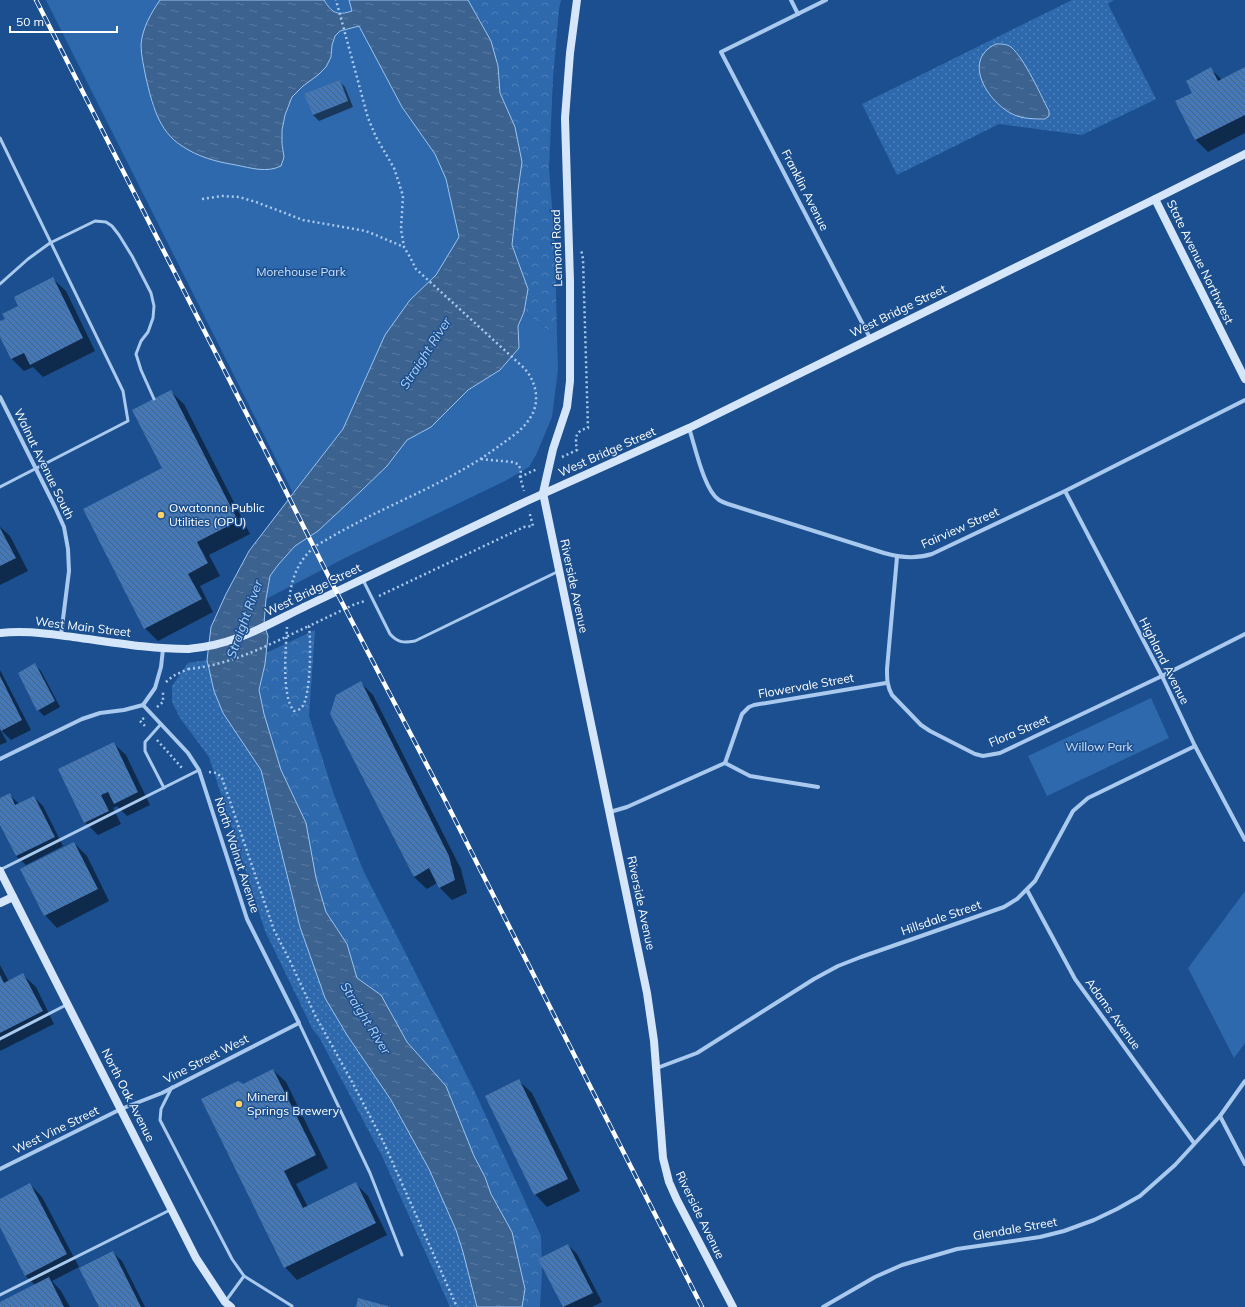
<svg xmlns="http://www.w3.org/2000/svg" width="1245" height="1307" viewBox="0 0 1245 1307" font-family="Mulish,sans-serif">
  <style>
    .grass { fill: url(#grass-dots) }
    .forest { fill: url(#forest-crowns) }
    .green { fill: #2e69ad }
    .water { fill: url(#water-ripples); stroke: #9cc4f0 }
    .shadow { fill: #0007 }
    .building { fill: url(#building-back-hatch) }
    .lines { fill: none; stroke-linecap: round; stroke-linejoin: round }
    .path { stroke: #a9c9ee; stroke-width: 2.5; stroke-dasharray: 2 3; stroke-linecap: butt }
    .lane { stroke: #a9c9ee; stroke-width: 3 }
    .street { stroke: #a9c9ee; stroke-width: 4 }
    .secondary { stroke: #d6e6fa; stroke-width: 8 }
    .rail-casing { stroke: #fff; stroke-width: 4.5 }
    .rail { stroke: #1b4f8f; stroke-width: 3; stroke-dasharray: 9; stroke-linecap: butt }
    .path-bridge { stroke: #a9c9ee; stroke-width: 2.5; stroke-dasharray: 2 3; stroke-linecap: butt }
    .secondary-bridge { stroke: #d6e6fa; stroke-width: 8 }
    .poi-dot { fill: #ffd166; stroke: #1b4f8f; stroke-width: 1.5 }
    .labels { text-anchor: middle; stroke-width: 3; stroke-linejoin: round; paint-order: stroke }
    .street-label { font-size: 12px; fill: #fff; stroke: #1b4f8f }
    .park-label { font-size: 12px; fill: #cfe3fa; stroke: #1b4f8f }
    .poi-label { font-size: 12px; fill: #fff; stroke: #1b4f8f; text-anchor: start }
    .water-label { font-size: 13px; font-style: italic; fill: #b5d3f5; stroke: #1b4f8f }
  </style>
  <defs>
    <pattern id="grass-dots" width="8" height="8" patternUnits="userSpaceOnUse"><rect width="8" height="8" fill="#2e69ad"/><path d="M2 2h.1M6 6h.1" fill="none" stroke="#4d80b9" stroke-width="1.8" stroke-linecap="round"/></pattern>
    <pattern id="forest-crowns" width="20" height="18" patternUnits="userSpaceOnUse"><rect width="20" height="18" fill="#2e69ad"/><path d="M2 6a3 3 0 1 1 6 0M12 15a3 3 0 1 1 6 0" fill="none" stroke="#4d80b9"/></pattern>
    <pattern id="water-ripples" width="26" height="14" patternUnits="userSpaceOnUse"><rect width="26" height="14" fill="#3c6290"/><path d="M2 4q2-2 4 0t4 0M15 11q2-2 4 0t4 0" fill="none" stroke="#597aa1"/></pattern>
    <pattern id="building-back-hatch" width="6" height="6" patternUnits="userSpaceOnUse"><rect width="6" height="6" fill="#4478b7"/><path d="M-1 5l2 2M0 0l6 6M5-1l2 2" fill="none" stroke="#486282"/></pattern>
  </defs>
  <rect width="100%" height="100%" fill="#1b4f8f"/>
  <g class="grass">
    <polygon points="1072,0 1114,0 1108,4 1156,99 1082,135 999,124 897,175 862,104"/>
    <polygon points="207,660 214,691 223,713 261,770 300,927 325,998 347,1035 391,1100 429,1169 456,1230 463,1252 477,1307 450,1307 382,1156 319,1037 313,1030 265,931 209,757 180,718 172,702 172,686 188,663"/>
  </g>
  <g class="forest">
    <polygon points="468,0 561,0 559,9 553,78 549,168 555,247 557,337 524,312 528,289 512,245 518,190 522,162 515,127 500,93 498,66 480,20"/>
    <polygon points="315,630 309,716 333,792 363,870 404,950 473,1088 541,1236 542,1273 540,1307 522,1307 525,1289 512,1232 491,1194 485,1177 474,1157 446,1086 407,1042 381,995 357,978 347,944 326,912 316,878 306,823 281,770 264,714 259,690 263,675 266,653"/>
  </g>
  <g class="green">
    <polygon points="46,0 160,0 157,5 143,63 152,105 159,119 167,132 199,156 222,162 264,170 284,157 282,144 282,130 285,115 292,97 303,86 318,75 331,57 332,45 335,36 340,31 359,26 402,107 435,154 446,179 459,237 436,275 410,300 385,335 343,429 293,493"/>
    <path d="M324,0h25l3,11c-15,5 -20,2 -28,-11z"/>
    <polygon points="524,312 557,337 558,370 552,417 536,455 529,467 505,481 347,557 266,599 270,576 278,565 295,546 318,531 361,491 387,466 407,440 431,427 468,390 500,370 519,348 518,326"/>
    <polygon points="1151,698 1169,738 1047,796 1028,756"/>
    <polygon points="1245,891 1245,1043 1234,1058 1188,968"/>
  </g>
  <g class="water">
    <path d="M160,0h164c8,13 13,16 28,11l-3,-11h119l23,41 7,25 2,27 15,34 7,35 -4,28 -6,55 16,44 -4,23 -6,14 1,22 -19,22 -32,20 -37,37 -24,13 -20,26 -26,25 -43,40 -23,15 -17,19 -8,11 -4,23 -2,25 4,12 -3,28 -6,26 5,24 17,56 25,53 10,55 10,34 21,32 10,34 24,17 26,47 39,44 28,70 11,21 6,17 21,38 13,57 -3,18h-45l-14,-55 -7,-22 -27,-61 -38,-69 -44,-65 -22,-37 -25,-71 -39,-157 -38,-57 -9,-22 -7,-31 4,-33 15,-33 23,-43 49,-64 45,-58 42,-94 25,-35 26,-25 23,-38 -13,-58 -11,-25 -33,-47 -43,-81 -19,5 -5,5 -3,9 -1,12 -5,10 -8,8 -15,11 -11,11 -7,18 -3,15v14l2,13 -3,9c-14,7 -30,2 -45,-1 -19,-3 -38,-8 -54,-19 -24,-15 -30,-43 -36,-68 -2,-11 -5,-22 -5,-33 1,-16 10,-32 19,-45z"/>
    <path d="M996,44c6,0 11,0 15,3 14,12 29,47 38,64v5l-4,3c-9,0 -19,0 -28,-3 -26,-9 -58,-55 -21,-72z"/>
  </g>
  <g class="shadow">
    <polygon points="1245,68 1245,133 1208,152 1196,140 1176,102 1193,93 1211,69 1222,80"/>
    <polygon points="339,81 345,87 353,107 319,121 313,115"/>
    <polygon points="53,279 66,291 95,351 43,377 33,367 24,371 12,359 0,335 0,322 6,319 19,306"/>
    <polygon points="171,392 184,404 250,534 209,555 220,576 200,586 213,612 158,641 145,628"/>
    <polygon points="0,527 10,536 28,571 0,585"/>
    <polygon points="35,665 41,671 60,707 44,716 38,710"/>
    <polygon points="0,670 31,730 11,740 0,729"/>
    <polygon points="361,683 373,695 461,869 467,893 452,900 440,888 437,883 427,889 414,877"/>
    <polygon points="0,729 7,742 0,745"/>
    <polygon points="113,743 126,755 150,805 127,816 117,806 113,808 121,824 98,835 85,822"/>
    <polygon points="9,794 19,804 34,797 43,806 63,846 26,865 16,856 0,823 0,799"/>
    <polygon points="74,843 87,856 109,901 57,928 45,915"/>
    <polygon points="0,965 9,982 23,975 36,987 54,1024 0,1051"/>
    <polygon points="273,1070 286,1082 328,1168 296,1184 308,1207 355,1183 368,1196 387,1235 297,1280 285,1267 243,1085"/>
    <polygon points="519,1081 532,1093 580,1191 547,1207 535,1194"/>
    <polygon points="30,1184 42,1197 79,1267 52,1281 61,1291 70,1307 1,1307 0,1305 0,1303 35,1285 26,1276 0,1225 0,1200"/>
    <polygon points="568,1245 577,1254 602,1302 592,1307 564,1307 540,1259"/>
    <polygon points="112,1252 122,1261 145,1307 100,1307"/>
  </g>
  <g class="building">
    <polygon points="1211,67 1218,81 1245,67 1245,115 1195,140 1175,101 1192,93 1186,81"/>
    <polygon points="340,80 348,101 313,115 304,94"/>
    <polygon points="53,277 83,338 30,365 24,353 11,359 0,337 0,321 5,319 2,314 18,306 14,297"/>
    <polygon points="171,390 238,521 197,542 208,563 188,574 202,599 144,629 83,509 162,468 132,410"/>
    <polygon points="0,528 16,558 0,566"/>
    <polygon points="35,663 55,701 37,711 18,673"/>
    <polygon points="0,676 22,720 1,731 0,728"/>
    <polygon points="361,681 449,856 455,880 439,888 429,868 414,877 330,714 336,695"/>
    <polygon points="114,742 138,792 114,804 108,792 101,795 109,811 84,823 58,769"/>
    <polygon points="10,793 15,805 34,796 55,837 16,856 0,825 0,798"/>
    <polygon points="74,842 98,889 44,916 20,869"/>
    <polygon points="23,973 43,1011 0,1033 0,975 4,983"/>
    <polygon points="273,1069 316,1155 284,1171 303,1208 356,1182 376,1223 284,1268 201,1099 238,1081 243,1084"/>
    <polygon points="519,1079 568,1179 534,1195 485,1096"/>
    <polygon points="30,1183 67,1254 25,1276 0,1227 0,1199"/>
    <polygon points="568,1244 593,1293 563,1307 538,1259"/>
    <polygon points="113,1251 141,1307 99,1307 79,1268"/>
    <polygon points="49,1277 64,1307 0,1307 0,1302"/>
    <polygon points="358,1298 391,1307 356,1307"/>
  </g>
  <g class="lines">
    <g class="path">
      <polyline points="202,199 222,196 239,197 256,202 303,220 366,231 404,247"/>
      <path d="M562,457l15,-7c-2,-13 -2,-19 11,-22l-5,-169 -2,-10"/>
      <polyline points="481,459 512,462 518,464 521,470 520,477 524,491"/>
      <polyline points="520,477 537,469"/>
      <polyline points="379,596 524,527 533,526 529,511"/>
      <path d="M289,602c2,-21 7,-38 24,-54 5,-4 12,-7 18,-11 12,-7 24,-13 37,-20 44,-22 91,-41 131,-71 11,-8 24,-16 31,-28 11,-16 6,-37 -6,-50l-108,-99 -6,-12 -6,-10 -3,-18 2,-33 -4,-13 -5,-15 -18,-31 -8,-19 -32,-118"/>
      <path d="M287,627c-1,20 -6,69 7,84 3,-1 6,-1 8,-4 9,-11 9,-66 7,-81l46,-22 10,-3"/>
      <polyline points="166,682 173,676 188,669"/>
      <polyline points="157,707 163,702 163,692"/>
      <polyline points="144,718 140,721 147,728"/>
      <polyline points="157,740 183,769"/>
      <polyline points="209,772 217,773 222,778 274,930 290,961 315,1015 351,1080 383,1141 457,1307"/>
    </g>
    <g class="lane">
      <polyline points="0,138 123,391 128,421 0,487"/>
      <polyline points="0,284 28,259 50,243 95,221 106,222 112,226 119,235 132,256 151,293 154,306 153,318 148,332 141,341 136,354 141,370 154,399"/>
      <path d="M363,580l27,54c8,9 14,9 25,7l144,-70"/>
      <polyline points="161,724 145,742 145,751 164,788"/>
      <polyline points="0,870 199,770"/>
      <polyline points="299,1023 370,1173 402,1255"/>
      <polyline points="0,1039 66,1005"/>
      <polyline points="172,1087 161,1109 160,1120 232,1259 244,1276 225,1302"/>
      <polyline points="244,1276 292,1306"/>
      <polyline points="0,1295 170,1210"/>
    </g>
    <g class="street">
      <polyline points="791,0 798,14"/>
      <polyline points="826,0 721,52 870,338"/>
      <polyline points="0,397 55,507 64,527 68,549 69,571 61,635"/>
      <path d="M689,428c6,18 15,62 30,72 3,2 6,3 9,4l156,49c17,5 32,6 48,1l133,-63 180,-91"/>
      <polyline points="1065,491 1162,676 1195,746 1245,840"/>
      <path d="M897,557l-10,112c0,10 0,17 5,26l29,30 9,6 45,23 8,2 17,-3 162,-77 83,-42"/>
      <polyline points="0,759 82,719 100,713 124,710 143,705 155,688 161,667 163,649"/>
      <polyline points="725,763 750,776 818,787"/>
      <polyline points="610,812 627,807 725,763 742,714 749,707 754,705 886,683"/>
      <polyline points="1027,890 1075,979 1194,1143"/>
      <polyline points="657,1068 697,1053 814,979 838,966 861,957 1004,907 1017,899 1035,881 1073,811 1088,798 1195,746"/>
      <polyline points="1220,1116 1245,1164"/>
      <polyline points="0,1169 121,1109 162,1093 299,1023 247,919 199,770 188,753 143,705"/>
      <polyline points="823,1307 875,1277 902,1265 957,1249 1040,1237 1064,1231 1094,1220 1117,1209 1140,1196 1175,1165 1220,1116 1245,1081"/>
    </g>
    <g class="secondary">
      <polyline points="577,0 570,53 565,118 570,281 570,381 567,407 553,449 543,493 647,993 654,1041 663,1158 669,1182 677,1200 733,1307"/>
      <polyline points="1155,199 1245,379"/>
      <polyline points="304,607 527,501 689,428 1155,199 1245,154"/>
      <path d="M0,633c25,-3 48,1 73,4 38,5 76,12 115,12"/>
      <polyline points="0,871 196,1258 225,1302 231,1307"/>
      <polyline points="0,903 13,897"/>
    </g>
    <g class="rail-casing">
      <polyline id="rail" points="36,0 263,446 336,591 442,794 702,1307"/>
    </g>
    <use href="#rail" class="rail"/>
    <path class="path-bridge" d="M188,669c44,-4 82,-25 121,-43"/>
    <path class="secondary-bridge" d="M188,649c46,-4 75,-22 116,-42"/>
  </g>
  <g class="poi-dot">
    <circle cx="161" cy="515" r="4"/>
    <circle cx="239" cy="1104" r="4"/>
  </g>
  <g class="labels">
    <g class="street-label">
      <text transform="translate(805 190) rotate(63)" y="4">Franklin Avenue</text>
      <text transform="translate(557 248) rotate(-92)" y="4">Lemond Road</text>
      <text transform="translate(1200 262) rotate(64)" y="4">State Avenue Northwest</text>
      <text transform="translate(898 311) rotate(-26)" y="4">West Bridge Street</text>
      <text transform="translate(607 452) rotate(-24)" y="4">West Bridge Street</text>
      <text transform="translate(44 464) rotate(64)" y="4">Walnut Avenue South</text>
      <text transform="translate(960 528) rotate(-24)" y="4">Fairview Street</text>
      <text transform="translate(574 586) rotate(78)" y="4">Riverside Avenue</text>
      <text transform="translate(313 590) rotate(-26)" y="4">West Bridge Street</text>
      <text transform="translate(83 627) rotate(7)" y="4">West Main Street</text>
      <text transform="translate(1164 661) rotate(63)" y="4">Highland Avenue</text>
      <text transform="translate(806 686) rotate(-10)" y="4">Flowervale Street</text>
      <text transform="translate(1019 731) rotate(-23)" y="4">Flora Street</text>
      <text transform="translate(237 855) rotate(72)" y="4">North Walnut Avenue</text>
      <text transform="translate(641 903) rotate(78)" y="4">Riverside Avenue</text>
      <text transform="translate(941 918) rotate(-19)" y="4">Hillsdale Street</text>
      <text transform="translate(1113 1014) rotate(54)" y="4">Adams Avenue</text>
      <text transform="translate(206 1059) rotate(-27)" y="4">Vine Street West</text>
      <text transform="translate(128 1095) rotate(63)" y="4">North Oak Avenue</text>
      <text transform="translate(56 1130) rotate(-26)" y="4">West Vine Street</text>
      <text transform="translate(700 1215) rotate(64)" y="4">Riverside Avenue</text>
      <text transform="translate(1015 1229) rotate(-10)" y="4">Glendale Street</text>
    </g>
    <g class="park-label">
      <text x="301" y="276">Morehouse Park</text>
      <text x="1099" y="751">Willow Park</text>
    </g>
    <g class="poi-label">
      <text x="169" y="512">Owatonna Public<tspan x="169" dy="14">Utilities (OPU)</tspan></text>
      <text x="247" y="1101">Mineral<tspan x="247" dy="14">Springs Brewery</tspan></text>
    </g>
    <g class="water-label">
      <text transform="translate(425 353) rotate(-57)" y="5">Straight River</text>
      <text transform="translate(244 619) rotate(-70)" y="5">Straight River</text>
      <text transform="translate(366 1018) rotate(58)" y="5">Straight River</text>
    </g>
  </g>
  <path d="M10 26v6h107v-6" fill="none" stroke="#ffffff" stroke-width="2"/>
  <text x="16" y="26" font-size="12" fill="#ffffff" stroke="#1b4f8f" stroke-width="3" paint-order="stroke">50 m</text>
</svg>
